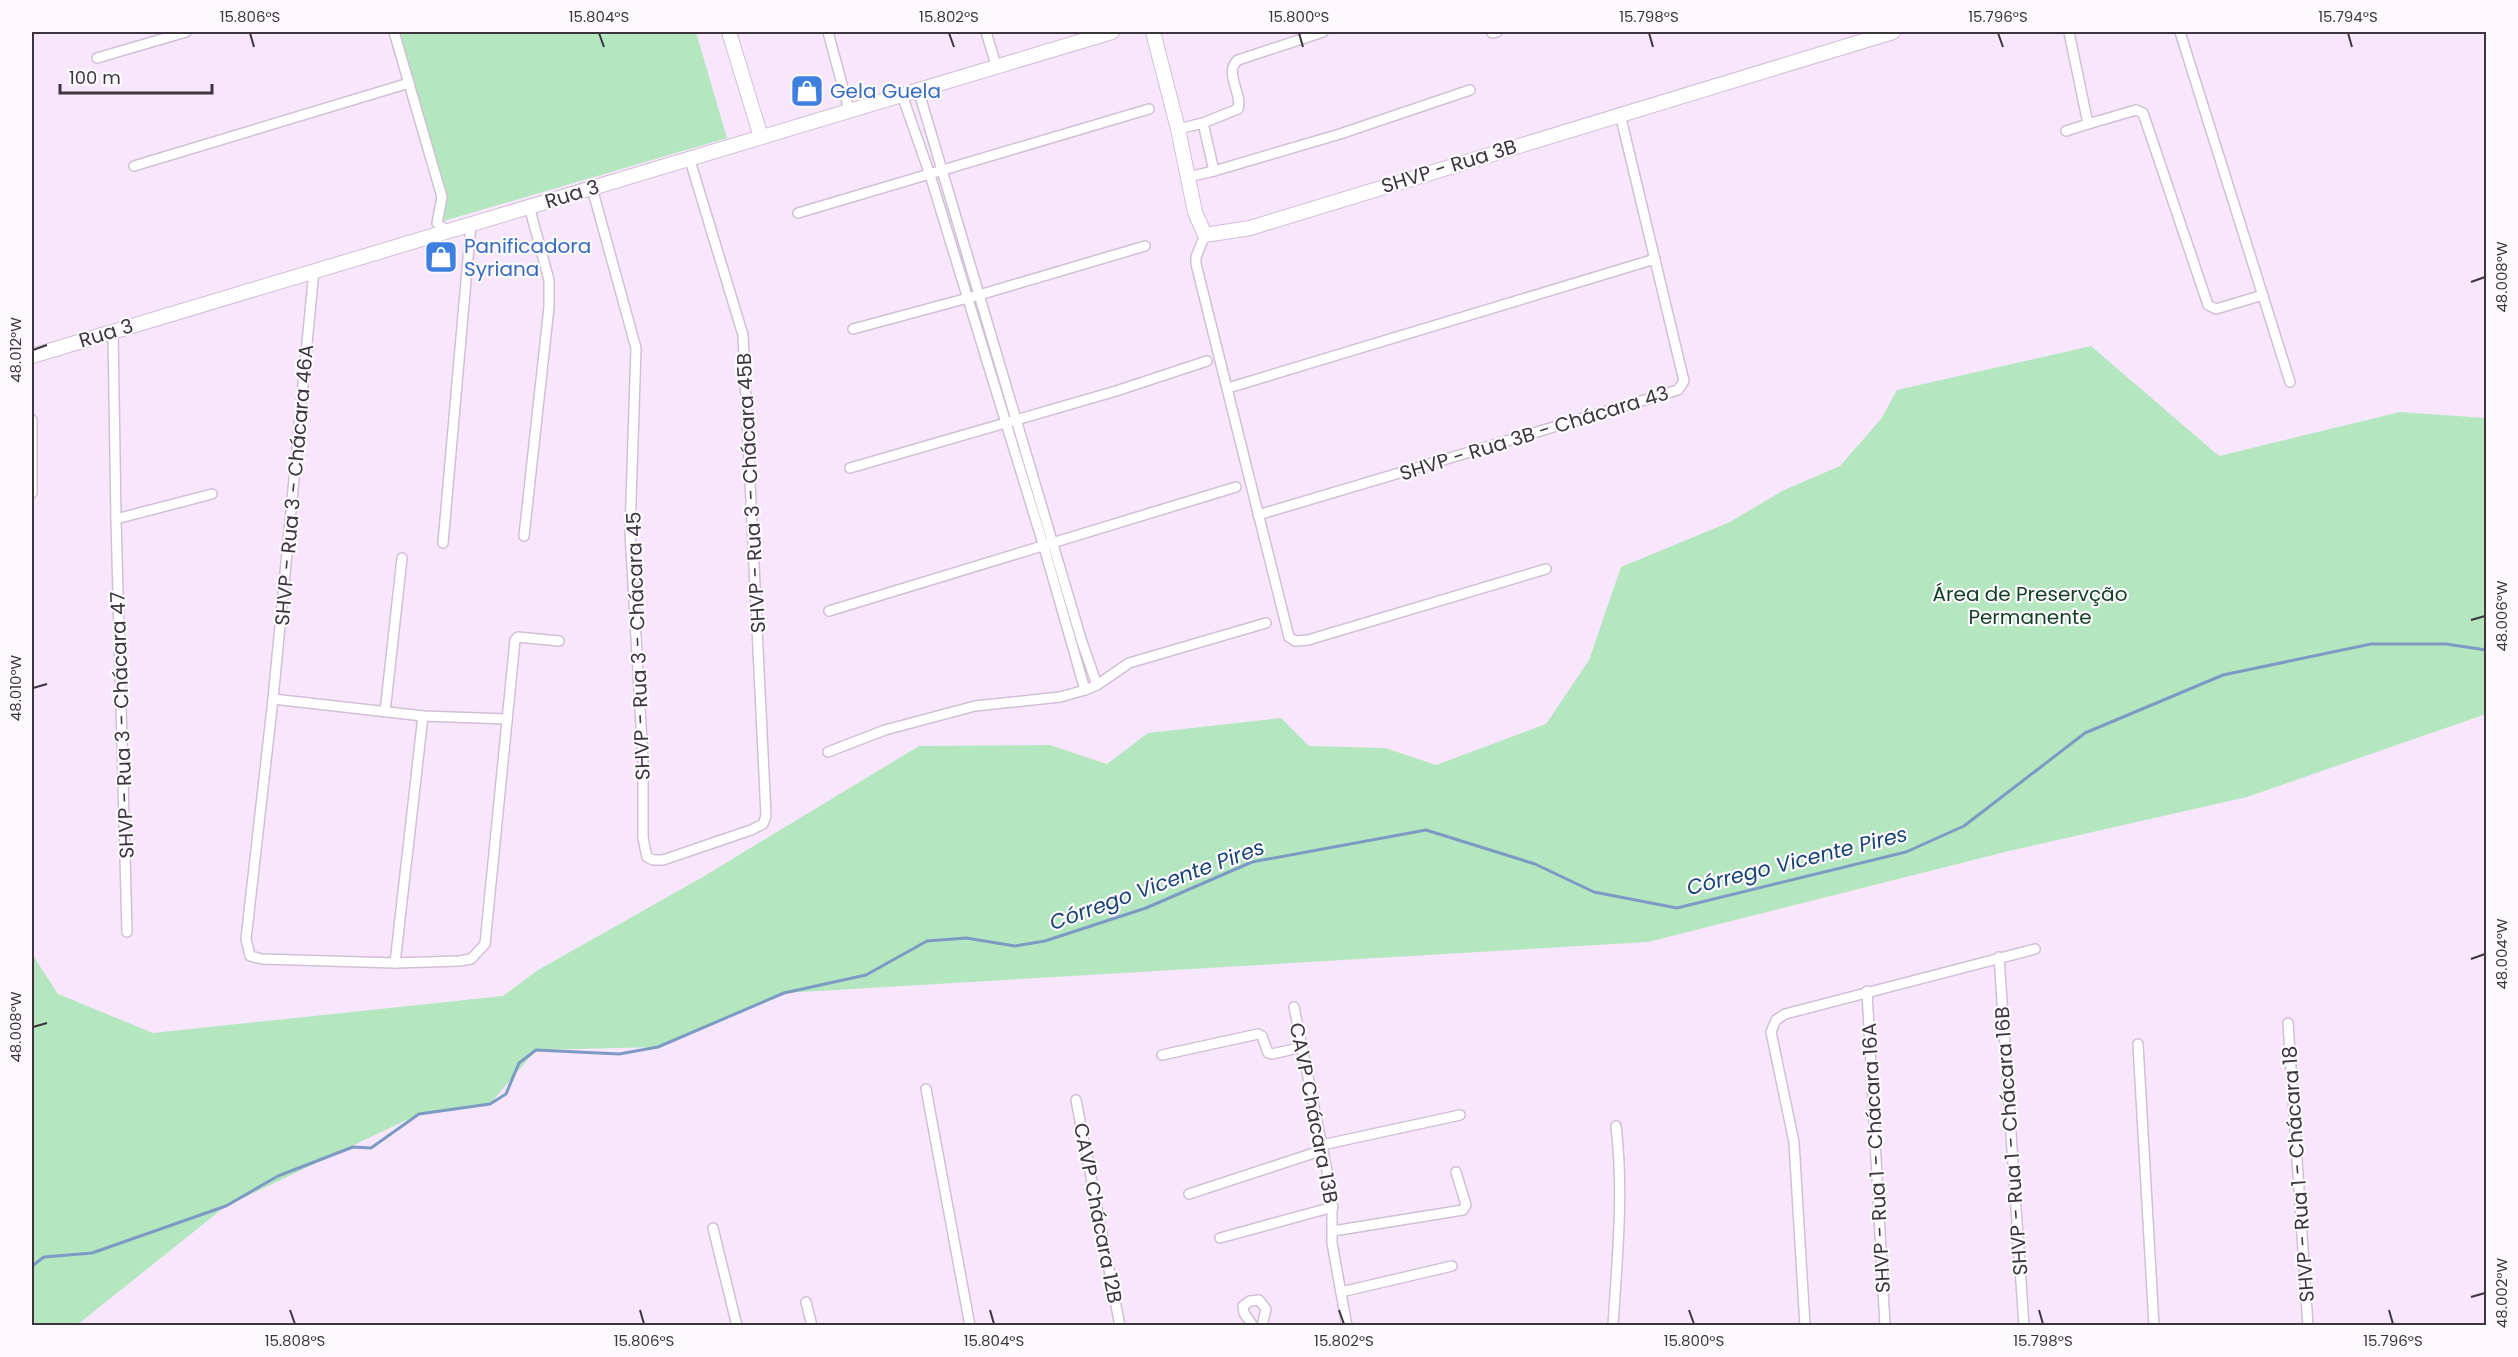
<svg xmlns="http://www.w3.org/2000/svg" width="2518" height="1357" viewBox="0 0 2518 1357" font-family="Poppins,sans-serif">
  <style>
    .green { fill: #b4e6bf }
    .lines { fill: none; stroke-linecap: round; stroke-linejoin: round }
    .stream { stroke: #7d9ac4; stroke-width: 3 }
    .street-casing { stroke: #d1c0d4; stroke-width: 12 }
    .secondary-casing { stroke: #d1c0d4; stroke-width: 16 }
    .street { stroke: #fff; stroke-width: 9 }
    .secondary { stroke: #fff; stroke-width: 14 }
    .ticks { fill: none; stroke: #3c353d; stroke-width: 2 }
    .labels { text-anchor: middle; stroke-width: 4.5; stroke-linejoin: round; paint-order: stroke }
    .shop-label { font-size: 20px; fill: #366cbe; stroke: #fdfafe; text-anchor: start }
    .street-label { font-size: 20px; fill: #3c353d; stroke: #fdfafe }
    .park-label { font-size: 20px; fill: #103f21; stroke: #fdfafe }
    .water-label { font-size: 21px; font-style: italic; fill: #164375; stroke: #fdfafe }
    .neatline { fill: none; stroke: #3c353d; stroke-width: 2 }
    .ticks-label { font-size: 15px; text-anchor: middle; fill: #3c353d }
  </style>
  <rect width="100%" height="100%" fill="#f8e7fc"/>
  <g class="green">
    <polygon points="394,32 696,32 727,138 437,223 442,197"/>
    <polygon points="2091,346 2219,456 2400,412 2486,418 2486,714 2247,797 2009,851 1648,942 784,993 658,1047 536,1050 490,1104 419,1114 226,1206 77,1325 35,1325 32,1308 32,954 58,994 153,1033 503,996 538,970 701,878 919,746 1050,745 1107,764 1148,733 1281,718 1309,746 1385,748 1436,765 1546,724 1589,660 1621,567 1730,522 1782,491 1840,466 1881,419 1897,390"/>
  </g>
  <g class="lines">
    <polyline class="stream" points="32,1266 44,1257 92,1253 226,1206 278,1176 353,1147 371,1148 419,1114 490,1104 506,1094 519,1063 536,1050 619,1054 658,1047 784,993 866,975 927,941 966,938 1015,946 1045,941 1146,908 1252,862 1426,830 1535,864 1594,892 1677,908 1906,852 1964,826 2085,733 2223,675 2371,644 2446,644 2486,650"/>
    <g class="street-casing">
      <g id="street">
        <polyline points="394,32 442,197 437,223 447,231"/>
        <polyline points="828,32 849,110"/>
        <polyline points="986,32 996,65"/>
        <polyline points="2069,32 2088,124 2136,110 2143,113 2208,305 2216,309 2263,295"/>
        <polyline points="2180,32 2290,382"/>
        <polyline points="1492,33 1497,32"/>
        <polyline points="97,58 186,32"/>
        <polyline points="918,89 1082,642 1097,685"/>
        <polyline points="902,95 930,175 1044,547 1085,690"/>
        <polyline points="1203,123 1214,171 1340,134 1470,90"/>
        <path d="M1178,129l25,-6 35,-14c5,-15 -15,-37 0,-49l85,-28"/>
        <polyline points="2066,131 2088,124"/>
        <polyline points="134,166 409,83"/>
        <polyline points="1188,177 1214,171"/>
        <polyline points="592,188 636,348 630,532 643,760 643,838 647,857 653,860 663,860 751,830 763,824 766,816 743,335 689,157"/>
        <polyline points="798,213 1149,109"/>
        <polyline points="1205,235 1196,257 1196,264 1289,637 1295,641 1308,640 1546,569"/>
        <polyline points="314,270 273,699 246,939 250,956 262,959 395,963 459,961 471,959 485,944 515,640 518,637 559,641"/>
        <polyline points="853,329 979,295 1145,246"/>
        <polyline points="113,331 116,519 127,932"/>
        <polyline points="1228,388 1655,259"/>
        <polyline points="32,420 32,493"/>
        <polyline points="850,468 1116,391 1207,361"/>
        <polyline points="1258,515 1678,390 1684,381 1620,114"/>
        <polyline points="116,519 212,494"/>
        <polyline points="524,536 549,307 549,280 529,206"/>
        <polyline points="443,543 471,224"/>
        <polyline points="829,611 1236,487"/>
        <polyline points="273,699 423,716 507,719"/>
        <polyline points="385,712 402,558"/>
        <polyline points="828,752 885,730 975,706 1060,697 1085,690 1097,685 1129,663 1266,623"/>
        <polyline points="1999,957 2024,1326"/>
        <polyline points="395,963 423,716"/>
        <polyline points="1867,991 1885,1326"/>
        <polyline points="1294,1007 1332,1196 1332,1243 1347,1326"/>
        <polyline points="2288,1023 2308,1326"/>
        <polyline points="2138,1044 2154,1326"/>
        <polyline points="1162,1055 1258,1034 1262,1036 1268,1053 1272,1054 1303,1047"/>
        <polyline points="926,1089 970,1326"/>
        <polyline points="1076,1100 1120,1326"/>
        <polyline points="1322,1145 1460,1115"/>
        <polyline points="1189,1194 1323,1150"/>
        <polyline points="713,1228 737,1326"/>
        <polyline points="1333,1231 1463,1210 1466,1205 1456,1172"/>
        <polyline points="1220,1238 1333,1207"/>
        <polyline points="1341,1292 1452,1266"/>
        <polyline points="806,1302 812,1326"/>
        <polyline points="1253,1326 1244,1313 1243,1306 1250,1301 1259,1300 1266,1309 1262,1326"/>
        <path d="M1613,1326c4,-67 11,-133 3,-200"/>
        <polyline points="1805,1326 1794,1142 1771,1032 1776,1020 1785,1014 2035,949"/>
      </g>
    </g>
    <g class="secondary-casing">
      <g id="secondary">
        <polyline points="729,32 761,137"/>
        <polyline points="1153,32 1178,129 1195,212 1205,235 1250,228 1893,32"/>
        <polyline points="32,356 1112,32"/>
      </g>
    </g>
    <use href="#street" class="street"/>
    <use href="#secondary" class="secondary"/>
  </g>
  <path class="ticks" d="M250,33l4,14M599,33l5,14M949,33l5,14M1299,33l4,14M1649,33l4,14M1998,33l5,14M2348,33l4,14M2471,282l14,-5M33,350l14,-5M2471,620l14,-4M33,688l14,-4M2471,959l14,-5M33,1027l14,-4M2471,1297l14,-4M290,1310l5,14M640,1310l4,14M990,1310l4,14M1339,1310l5,14M1689,1310l5,14M2039,1310l4,14M2389,1310l4,14"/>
  <defs>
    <g id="shop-square" transform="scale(1.725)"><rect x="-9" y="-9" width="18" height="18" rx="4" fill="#3f7fe0" stroke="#fdfafe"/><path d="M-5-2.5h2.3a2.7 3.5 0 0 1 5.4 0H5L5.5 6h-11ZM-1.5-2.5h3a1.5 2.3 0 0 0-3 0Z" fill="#fff"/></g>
  </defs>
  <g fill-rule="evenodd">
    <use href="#shop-square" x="807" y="91"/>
    <use href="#shop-square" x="441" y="257"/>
  </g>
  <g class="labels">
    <g class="shop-label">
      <text x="830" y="98">Gela Guela</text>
      <text x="464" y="253">Panificadora<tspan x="464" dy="23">Syriana</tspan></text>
    </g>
    <g class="street-label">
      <text transform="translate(1449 166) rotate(-17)" y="7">SHVP - Rua 3B</text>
      <text transform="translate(572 194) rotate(-17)" y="7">Rua 3</text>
      <text transform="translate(106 333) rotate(-17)" y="7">Rua 3</text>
      <text transform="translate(1534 433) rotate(-17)" y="7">SHVP - Rua 3B - Chácara 43</text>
      <text transform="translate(294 485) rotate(-85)" y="7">SHVP - Rua 3 - Chácara 46A</text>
      <text transform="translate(751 493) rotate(-93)" y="7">SHVP - Rua 3 - Chácara 45B</text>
      <text transform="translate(638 646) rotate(-92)" y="7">SHVP - Rua 3 - Chácara 45</text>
      <text transform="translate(122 725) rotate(-92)" y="7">SHVP - Rua 3 - Chácara 47</text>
      <text transform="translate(1314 1113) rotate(79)" y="7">CAVP Chácara 13B</text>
      <text transform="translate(2011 1141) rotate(-94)" y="7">SHVP - Rua 1 - Chácara 16B</text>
      <text transform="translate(1876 1158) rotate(-93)" y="7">SHVP - Rua 1 - Chácara 16A</text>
      <text transform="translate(2298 1174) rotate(-94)" y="7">SHVP - Rua 1 - Chácara 18</text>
      <text transform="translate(1098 1213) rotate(79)" y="7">CAVP Chácara 12B</text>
    </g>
    <g class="park-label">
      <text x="2030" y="601">Área de Preservção<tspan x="2030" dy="23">Permanente</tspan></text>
    </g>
    <g class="water-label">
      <text transform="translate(1797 861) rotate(-14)" y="7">Córrego Vicente Pires</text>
      <text transform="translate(1157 885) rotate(-20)" y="7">Córrego Vicente Pires</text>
    </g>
  </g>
  <rect width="2518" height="1357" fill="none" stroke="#fdfafe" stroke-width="66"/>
  <path d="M60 84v9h152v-9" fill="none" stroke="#3c353d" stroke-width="3"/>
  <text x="69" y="84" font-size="18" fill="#3c353d" stroke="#fdfafe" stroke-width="4.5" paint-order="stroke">100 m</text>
  <rect x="33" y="33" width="2452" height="1291" class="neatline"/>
  <g class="ticks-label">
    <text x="250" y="22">15.806°S</text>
    <text x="599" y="22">15.804°S</text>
    <text x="949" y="22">15.802°S</text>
    <text x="1299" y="22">15.800°S</text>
    <text x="1649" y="22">15.798°S</text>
    <text x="1998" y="22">15.796°S</text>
    <text x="2348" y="22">15.794°S</text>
    <text transform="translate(2502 277) rotate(-90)" y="5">48.008°W</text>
    <text transform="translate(16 350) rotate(-90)" y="5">48.012°W</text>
    <text transform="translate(2502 616) rotate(-90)" y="5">48.006°W</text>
    <text transform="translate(16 688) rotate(-90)" y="5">48.010°W</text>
    <text transform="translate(2502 954) rotate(-90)" y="5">48.004°W</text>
    <text transform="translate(16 1027) rotate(-90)" y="5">48.008°W</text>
    <text transform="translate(2502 1293) rotate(-90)" y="5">48.002°W</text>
    <text x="295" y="1346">15.808°S</text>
    <text x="644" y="1346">15.806°S</text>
    <text x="994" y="1346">15.804°S</text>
    <text x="1344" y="1346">15.802°S</text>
    <text x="1694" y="1346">15.800°S</text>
    <text x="2043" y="1346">15.798°S</text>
    <text x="2393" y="1346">15.796°S</text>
  </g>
</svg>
